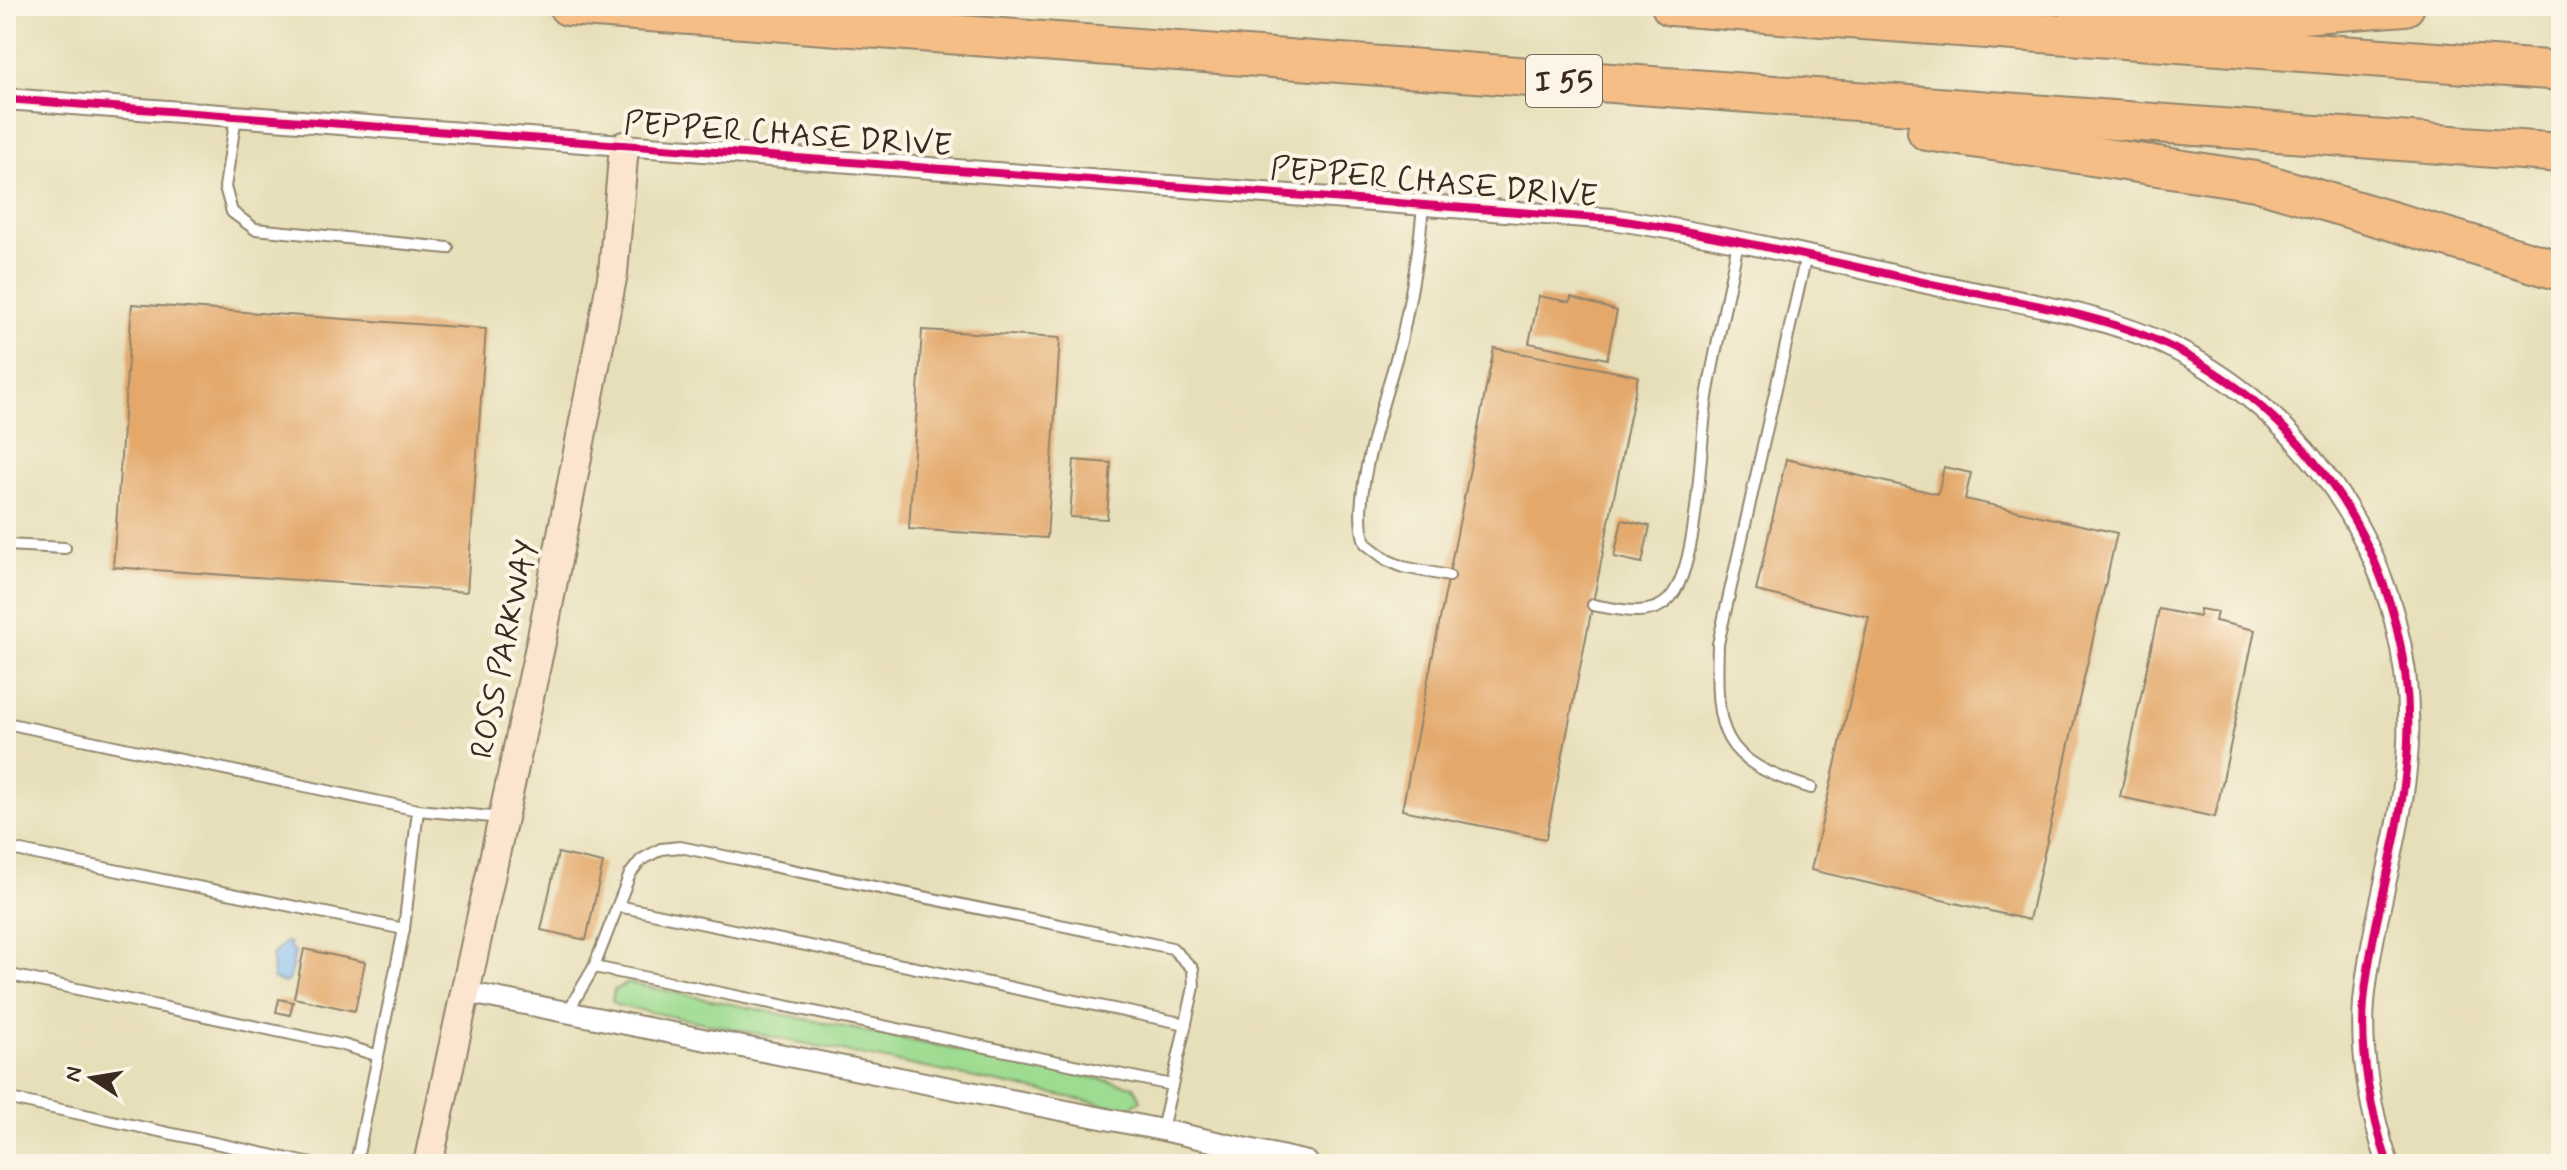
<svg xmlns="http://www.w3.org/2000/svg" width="2567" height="1170" viewBox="0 0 2567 1170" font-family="Mynerve,sans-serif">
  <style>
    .green { fill: #9edc91; stroke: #6c8358; stroke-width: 2 }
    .water { fill: #80bcf3; stroke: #5e7388; stroke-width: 2 }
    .building { fill: #e3a86b }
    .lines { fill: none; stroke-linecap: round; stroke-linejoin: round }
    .lane-casing { stroke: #91846c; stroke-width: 14 }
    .street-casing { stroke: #91846c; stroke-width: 24 }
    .secondary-casing { stroke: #91846c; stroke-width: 32 }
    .highway-casing { stroke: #91846c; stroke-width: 42 }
    .lane { stroke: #fff; stroke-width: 10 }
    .street { stroke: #fff; stroke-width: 20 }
    .secondary { stroke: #fbe5cf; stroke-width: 28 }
    .highway { stroke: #f6be87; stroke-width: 38 }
    .cycleway-casing { stroke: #fcf5e5; stroke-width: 13 }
    .cycleway { stroke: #d6006c; stroke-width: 8 }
    .labels { text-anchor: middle; stroke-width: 8; stroke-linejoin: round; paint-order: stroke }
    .shield { fill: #fcf5e5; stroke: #75675a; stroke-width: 2 }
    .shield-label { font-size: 30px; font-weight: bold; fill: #3b2a1e }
    .street-label { font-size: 32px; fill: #3b2a1e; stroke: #fcf5e5 }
  </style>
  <rect width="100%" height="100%" fill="#fcf5e5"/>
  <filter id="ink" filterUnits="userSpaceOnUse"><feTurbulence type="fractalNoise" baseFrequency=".0125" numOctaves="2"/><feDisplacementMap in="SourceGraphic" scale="16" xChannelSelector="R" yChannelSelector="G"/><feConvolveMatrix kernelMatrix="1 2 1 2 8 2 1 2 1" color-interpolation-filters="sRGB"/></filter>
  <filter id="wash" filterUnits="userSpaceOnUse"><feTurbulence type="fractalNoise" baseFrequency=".006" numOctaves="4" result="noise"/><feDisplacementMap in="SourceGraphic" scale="32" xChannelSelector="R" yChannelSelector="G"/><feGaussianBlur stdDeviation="1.8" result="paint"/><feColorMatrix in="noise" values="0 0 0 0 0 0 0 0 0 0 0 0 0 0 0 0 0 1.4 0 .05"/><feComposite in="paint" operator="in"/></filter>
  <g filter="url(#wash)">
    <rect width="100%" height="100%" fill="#e7dfb9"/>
    <polygon class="green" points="628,983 1134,1086 1141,1100 1127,1109 616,1005 612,1001 614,990"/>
    <polygon class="water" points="285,942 290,943 289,947 295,952 289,980 284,983 273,979 272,955"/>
    <g id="blocks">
      <g class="building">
        <polygon points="1539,296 1570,302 1571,297 1617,311 1607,359 1529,343"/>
        <polygon points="132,304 486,329 467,592 113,567"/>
        <polygon points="922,330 1060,338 1047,538 909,529"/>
        <polygon points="1494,348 1638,376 1546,839 1402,810"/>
        <polygon points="1786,459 1938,494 1944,467 1971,473 1965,499 2117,533 2029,920 1811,870 1869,617 1756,591"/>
        <polygon points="1074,460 1111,463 1107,519 1070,517"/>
        <polygon points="1622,520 1650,526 1642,563 1614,557"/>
        <polygon points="2159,609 2199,617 2200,609 2217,612 2215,621 2255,630 2215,817 2120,797"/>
        <polygon points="558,853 603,863 586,940 541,930"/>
        <polygon points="304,949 365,962 355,1011 294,998"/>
        <polygon points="279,999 293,1002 290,1015 276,1012"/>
      </g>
    </g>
  </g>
  <g filter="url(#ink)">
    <use href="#blocks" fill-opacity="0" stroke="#91846c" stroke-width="2"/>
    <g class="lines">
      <g class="lane-casing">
        <g id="lane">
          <polyline points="236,117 225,187 232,212 255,229 448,248"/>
          <path d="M1423,204c-3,43 -11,86 -20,129 -11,48 -57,168 -37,211l21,16 16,7 46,9"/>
          <path d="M1806,256l-88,388c-3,90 2,116 93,144"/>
          <polyline points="6,545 65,548"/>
          <path d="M1593,605c23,4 57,14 76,-6 31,-33 30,-154 38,-202 9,-52 21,-103 31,-155"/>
          <polyline points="6,723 418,810 502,818"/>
          <polyline points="6,848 404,929"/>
          <polyline points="618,906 1186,1024"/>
          <polyline points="594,967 1172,1085"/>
          <polyline points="6,974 343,1045 376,1055"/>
          <polyline points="568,1011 594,967 630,874 641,860 661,849 680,847 1172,948 1193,969 1194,987 1162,1130"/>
          <polyline points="6,1098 312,1164"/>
          <polyline points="356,1164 404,929 418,810"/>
        </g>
      </g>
      <g class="street-casing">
        <g id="street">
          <path d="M6,99l1606,120c106,16 211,40 315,64 81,18 171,28 246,65 149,75 242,229 235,395 -4,88 -36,172 -44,259 -4,53 7,112 24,162"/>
          <polyline points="465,992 1162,1130 1307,1162"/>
        </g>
      </g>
      <g class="secondary-casing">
        <polyline id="secondary" points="428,1164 541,642 613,273 624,146"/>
      </g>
      <g class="highway-casing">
        <g id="highway">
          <polyline points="568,6 2561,153"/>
          <polyline points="1671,6 2561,71"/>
          <polyline points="2080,11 2300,14 2405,6"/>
          <polyline points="1927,131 2256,181 2561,271"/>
        </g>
      </g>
      <use href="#lane" class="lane"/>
      <use href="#street" class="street"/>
      <use href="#secondary" class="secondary"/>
      <use href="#highway" class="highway"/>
      <g class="cycleway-casing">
        <path id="cycleway" d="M6,99l1606,120c106,16 211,40 315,64 81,18 171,28 246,65 149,75 242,229 235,395 -4,88 -36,172 -44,259 -4,53 7,112 24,162"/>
      </g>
      <use href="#cycleway" class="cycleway"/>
    </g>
  </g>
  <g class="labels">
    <rect class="shield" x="1526" y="55" width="76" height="52" rx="6"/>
    <g class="shield-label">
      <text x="1564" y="91">I 55</text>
    </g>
    <g class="street-label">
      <text transform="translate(788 133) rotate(4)" y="11">PEPPER CHASE DRIVE</text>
      <text transform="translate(1434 181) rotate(5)" y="11">PEPPER CHASE DRIVE</text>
      <text transform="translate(503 649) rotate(-78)" y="11">ROSS PARKWAY</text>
    </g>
  </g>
  <rect width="2567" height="1170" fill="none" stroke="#fcf5e5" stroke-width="32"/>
  <g transform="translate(92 1078) rotate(282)" stroke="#fcf5e5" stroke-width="6" paint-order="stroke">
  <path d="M0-6L14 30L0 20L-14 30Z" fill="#3b2a1e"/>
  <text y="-12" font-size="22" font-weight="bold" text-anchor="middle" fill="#3b2a1e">N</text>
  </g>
</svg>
